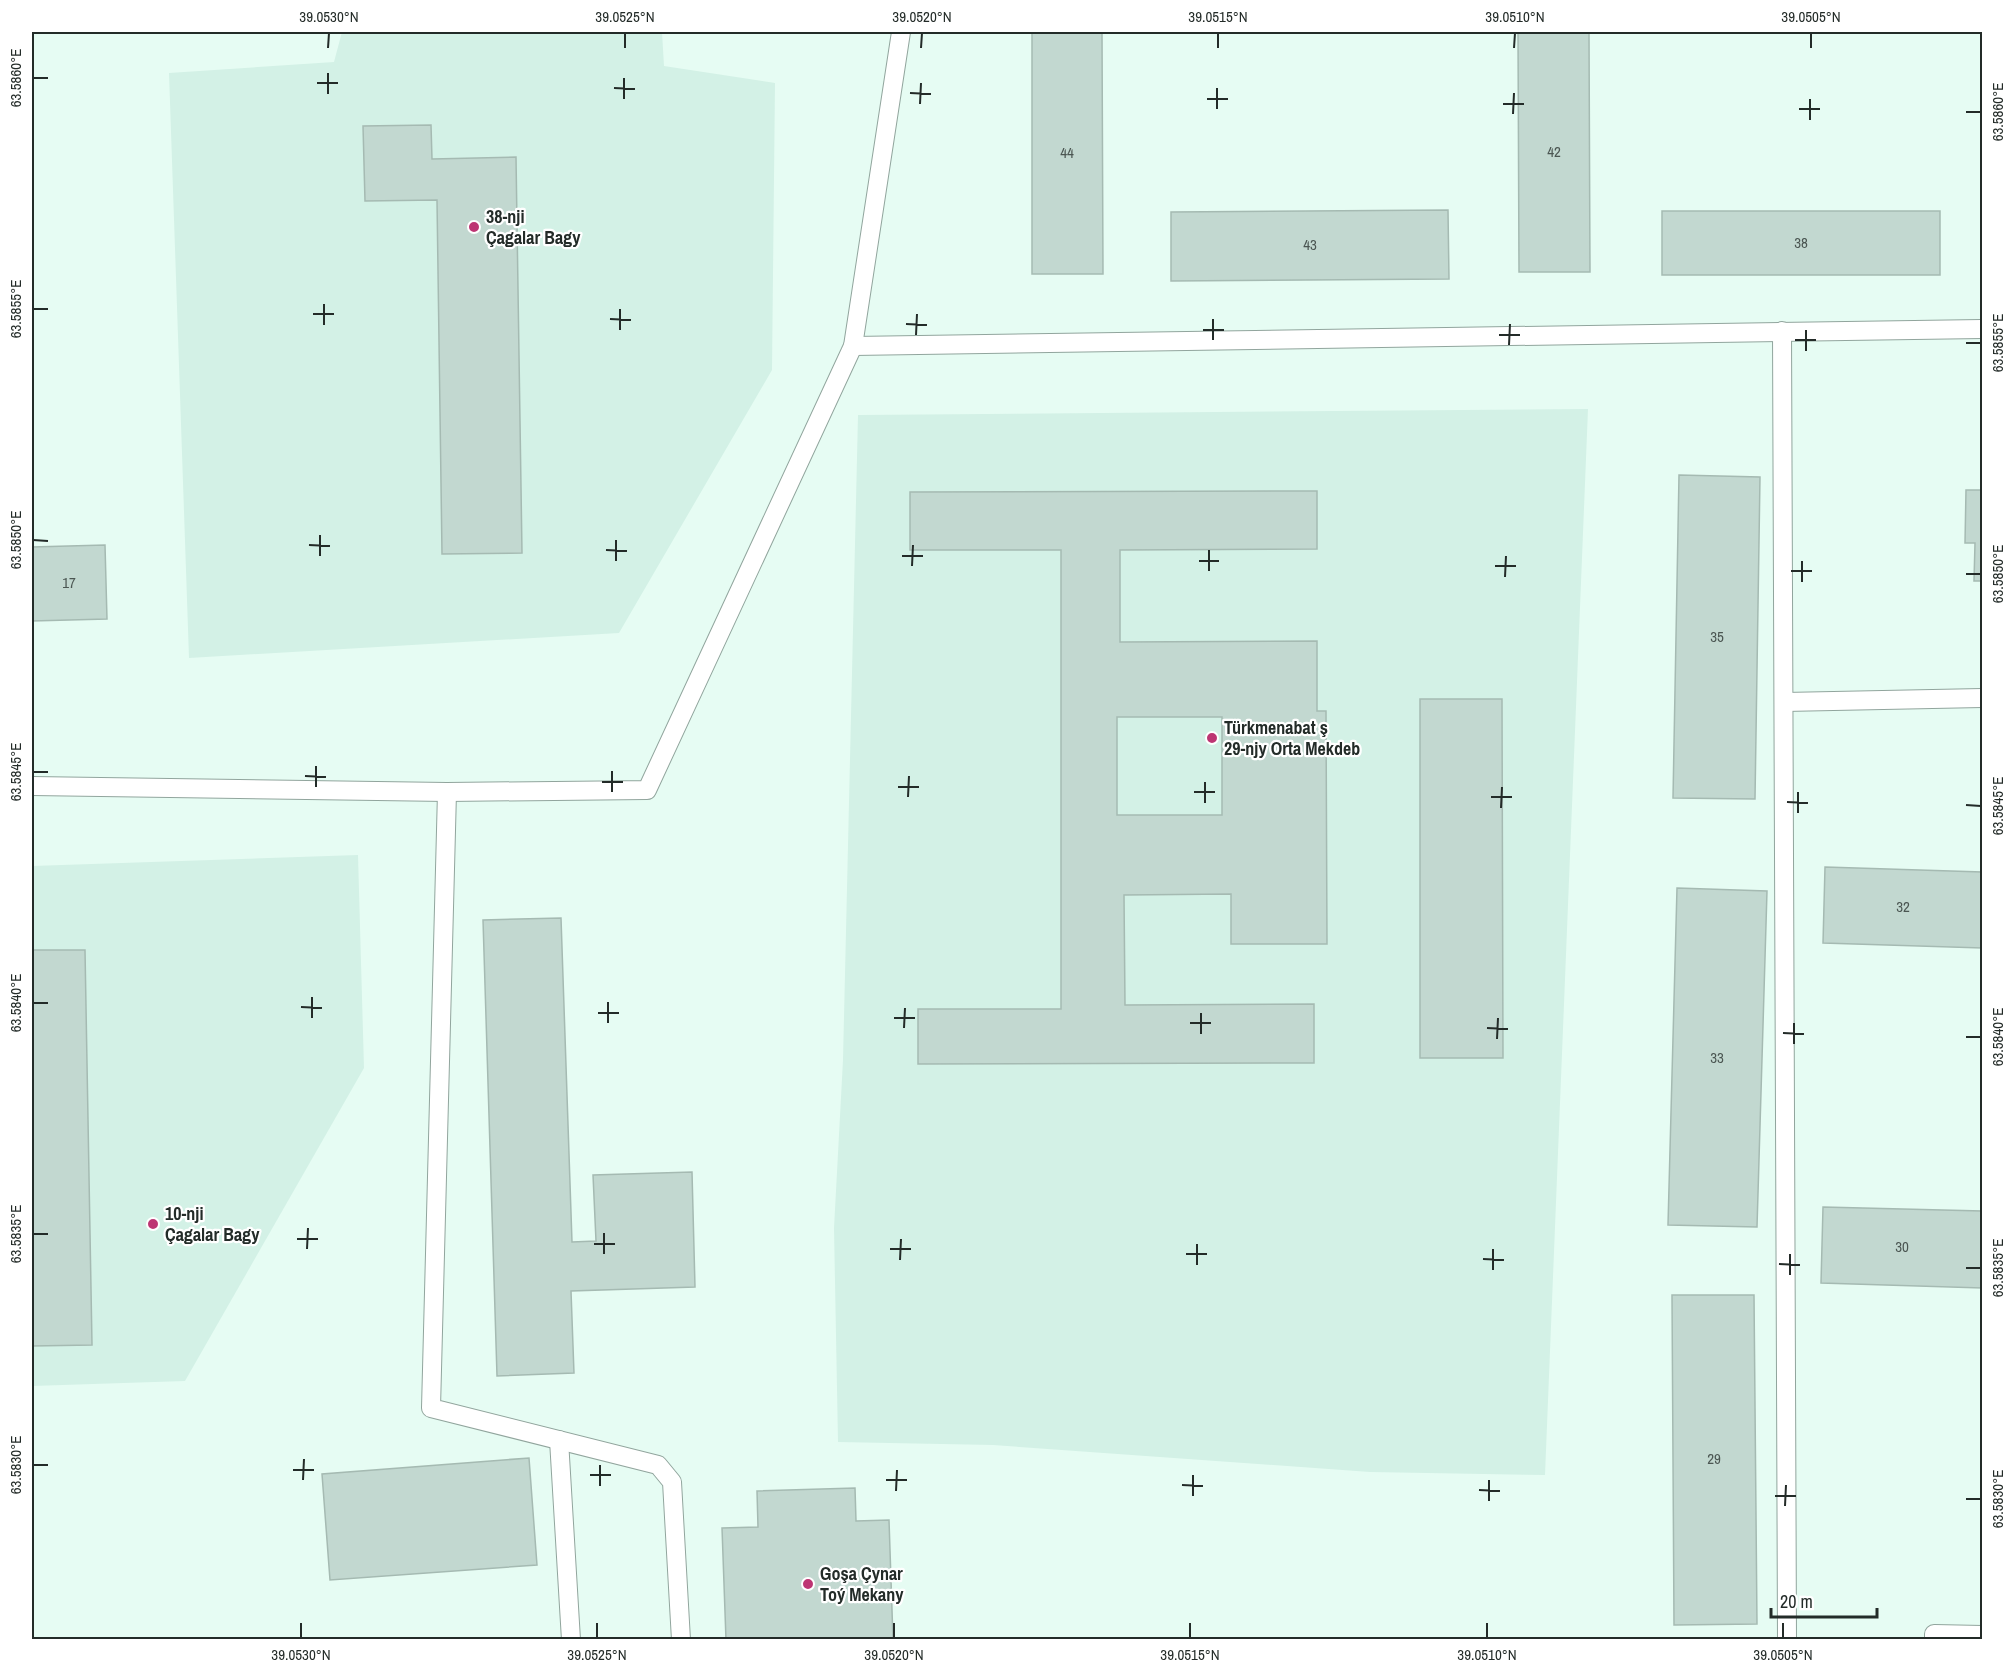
<svg xmlns="http://www.w3.org/2000/svg" width="2014" height="1671" viewBox="0 0 2014 1671" font-family="'Archivo Narrow',sans-serif">
  <style>
    .built { fill: #d3f1e6 }
    .building { fill: #c2d8d0; stroke: #a5bab2; stroke-width: 1.5; fill-rule: evenodd }
    .lines { fill: none; stroke-linecap: round; stroke-linejoin: round }
    .lane-casing { stroke: #91a59d; stroke-width: 20 }
    .lane { stroke: #fff; stroke-width: 18 }
    .ticks { fill: none; stroke: #232b28; stroke-width: 2 }
    .poi-dot { fill: #bd3573; stroke: #fff; stroke-width: 2 }
    .labels { text-anchor: middle; stroke-width: 4.5; stroke-linejoin: round; paint-order: stroke }
    .number-label { font-size: 15px; fill: #4b5652 }
    .poi-label { font-size: 18px; font-weight: bold; fill: #232b28; stroke: #fff; text-anchor: start }
    .neatline { fill: none; stroke: #232b28; stroke-width: 2 }
    .ticks-label { font-size: 15px; text-anchor: middle; fill: #232b28 }
  </style>
  <rect width="100%" height="100%" fill="#e6fcf3"/>
  <g class="built">
    <polygon points="342,32 662,32 664,66 775,83 772,370 619,633 189,658 169,73 334,62"/>
    <polygon points="1588,409 1545,1475 1370,1472 993,1445 838,1442 834,1228 843,1060 858,415"/>
    <polygon points="358,855 364,1068 185,1381 32,1386 32,866"/>
  </g>
  <g class="building">
    <polygon points="1032,32 1102,32 1103,274 1032,274"/>
    <polygon points="1518,32 1589,32 1590,272 1519,272"/>
    <polygon points="431,125 432,159 516,157 522,553 442,554 437,200 365,201 363,126"/>
    <polygon points="1448,210 1449,279 1171,281 1171,212"/>
    <rect x="1662" y="211" width="278" height="64"/>
    <polygon points="1679,475 1760,477 1755,799 1673,798"/>
    <polygon points="1966,490 1982,490 1982,581 1974,581 1975,543 1965,543"/>
    <path d="M1317,491v58l-197,1v92l197,-1v70h9l1,233h-96v-50l-107,1 1,110 189,-1v59l-396,1v-55h143v-459h-151v-58zM1117,717h105v98h-105z"/>
    <polygon points="105,545 107,619 32,621 32,547"/>
    <polygon points="1420,699 1502,699 1503,1058 1420,1058"/>
    <polygon points="1825,867 1982,872 1982,948 1823,943"/>
    <polygon points="1677,888 1767,891 1757,1227 1668,1225"/>
    <polygon points="561,918 572,1242 596,1241 593,1175 692,1172 695,1287 571,1291 574,1373 497,1376 483,920"/>
    <polygon points="32,950 85,950 92,1345 32,1346"/>
    <polygon points="1823,1207 1982,1211 1982,1288 1821,1283"/>
    <polygon points="1672,1295 1754,1295 1757,1624 1674,1625"/>
    <polygon points="529,1458 537,1565 330,1580 322,1474"/>
    <polygon points="855,1488 856,1521 889,1520 893,1640 726,1640 722,1528 758,1527 757,1491"/>
  </g>
  <g class="lines">
    <g class="lane-casing">
      <g id="lane">
        <polyline points="1782,331 1787,1640"/>
        <polyline points="853,346 1982,329"/>
        <polyline points="1784,702 1982,698"/>
        <polyline points="32,786 447,792 647,790 853,346 901,32"/>
        <polyline points="447,792 431,1408 658,1465 672,1482 681,1640"/>
        <polyline points="559,1440 571,1640"/>
        <polyline points="1934,1640 1934,1634 1982,1635"/>
      </g>
    </g>
    <use href="#lane" class="lane"/>
  </g>
  <path class="ticks" d="M328,48l1,-15M625,48v-15M921,48l1,-15M1218,48v-15M1514,48l1,-15M1811,48v-15M33,78h15M317,83h21M614,88l21,1M910,93l21,1M328,94v-21M624,99v-21M1207,99h21M920,104l1,-21M1503,104h21M1217,109v-21M1799,109h21M1966,112h15M1513,114l1,-21M1810,120v-21M33,309h15M313,314h21M610,319l21,1M906,324l21,1M324,325v-21M620,330v-21M1203,330h21M916,335l1,-21M1499,335h21M1213,340v-21M1795,340h21M1966,343h15M1509,345l1,-21M1806,351v-21M33,540l15,1M309,545l21,1M606,550l21,1M320,556v-21M902,556h21M616,561v-21M1199,561h20M912,566l1,-21M1495,566h21M1209,571v-21M1791,571h21M1966,574h15M1505,577l1,-21M1802,582v-21M33,772h15M305,776l21,1M602,782h21M316,787v-21M898,787h21M612,792v-21M1194,792h21M908,797l1,-21M1491,797h21M1787,802l21,1M1205,803v-21M1966,805l15,1M1501,808l1,-21M1798,813v-21M33,1003h15M301,1007l21,1M598,1013h21M312,1018v-21M894,1018h21M608,1023v-21M1190,1023h21M904,1028l1,-20M1487,1028l21,1M1783,1033l21,1M1201,1034v-21M1966,1037h15M1497,1039l1,-21M1794,1044v-21M33,1234h15M297,1239h21M594,1244h21M307,1249l1,-21M890,1249h21M604,1254v-21M1186,1254h21M1483,1259l21,1M900,1260l1,-21M1779,1264l21,1M1197,1265v-21M1966,1268h15M1493,1270v-21M1790,1275v-21M33,1465h15M293,1470h21M590,1475h21M303,1480l1,-21M886,1480h21M1182,1485l21,1M600,1486v-21M1479,1490l21,1M896,1491l1,-21M1193,1496v-21M1775,1496h21M1966,1499h15M1489,1501v-21M1785,1506l1,-21M301,1638v-15M597,1638v-15M894,1638v-15M1190,1638v-15M1487,1638v-15M1783,1638v-15"/>
  <g class="poi-dot">
    <circle cx="474" cy="227" r="6"/>
    <circle cx="1212" cy="738" r="6"/>
    <circle cx="153" cy="1224" r="6"/>
    <circle cx="808" cy="1584" r="6"/>
  </g>
  <g class="labels">
    <g class="number-label">
      <text x="1554" y="157">42</text>
      <text x="1067" y="158">44</text>
      <text x="1801" y="248">38</text>
      <text x="1310" y="250">43</text>
      <text x="69" y="588">17</text>
      <text x="1717" y="642">35</text>
      <text x="1903" y="912">32</text>
      <text x="1717" y="1063">33</text>
      <text x="1902" y="1252">30</text>
      <text x="1714" y="1464">29</text>
    </g>
    <g class="poi-label">
      <text x="486" y="223">38-nji<tspan x="486" dy="21">Çagalar Bagy</tspan></text>
      <text x="1224" y="734">Türkmenabat ş<tspan x="1224" dy="21">29-njy Orta Mekdeb</tspan></text>
      <text x="165" y="1220">10-nji<tspan x="165" dy="21">Çagalar Bagy</tspan></text>
      <text x="820" y="1580">Goşa Çynar<tspan x="820" dy="21">Toý Mekany</tspan></text>
    </g>
  </g>
  <rect width="2014" height="1671" fill="none" stroke="#ffffff" stroke-width="66"/>
  <path d="M1771 1608v9h106v-9" fill="none" stroke="#232b28" stroke-width="3"/>
  <text x="1780" y="1608" font-size="18" fill="#232b28" stroke="#ffffff" stroke-width="4.5" paint-order="stroke">20 m</text>
  <rect x="33" y="33" width="1948" height="1605" class="neatline"/>
  <g class="ticks-label">
    <text x="329" y="22">39.0530°N</text>
    <text x="625" y="22">39.0525°N</text>
    <text x="922" y="22">39.0520°N</text>
    <text x="1218" y="22">39.0515°N</text>
    <text x="1515" y="22">39.0510°N</text>
    <text x="1811" y="22">39.0505°N</text>
    <text transform="translate(16 78) rotate(-90)" y="5">63.5860°E</text>
    <text transform="translate(1998 112) rotate(-90)" y="5">63.5860°E</text>
    <text transform="translate(16 309) rotate(-90)" y="5">63.5855°E</text>
    <text transform="translate(1998 343) rotate(-90)" y="5">63.5855°E</text>
    <text transform="translate(16 540) rotate(-90)" y="5">63.5850°E</text>
    <text transform="translate(1998 574) rotate(-90)" y="5">63.5850°E</text>
    <text transform="translate(16 772) rotate(-90)" y="5">63.5845°E</text>
    <text transform="translate(1998 806) rotate(-90)" y="5">63.5845°E</text>
    <text transform="translate(16 1003) rotate(-90)" y="5">63.5840°E</text>
    <text transform="translate(1998 1037) rotate(-90)" y="5">63.5840°E</text>
    <text transform="translate(16 1234) rotate(-90)" y="5">63.5835°E</text>
    <text transform="translate(1998 1268) rotate(-90)" y="5">63.5835°E</text>
    <text transform="translate(16 1465) rotate(-90)" y="5">63.5830°E</text>
    <text transform="translate(1998 1499) rotate(-90)" y="5">63.5830°E</text>
    <text x="301" y="1660">39.0530°N</text>
    <text x="597" y="1660">39.0525°N</text>
    <text x="894" y="1660">39.0520°N</text>
    <text x="1190" y="1660">39.0515°N</text>
    <text x="1487" y="1660">39.0510°N</text>
    <text x="1783" y="1660">39.0505°N</text>
  </g>
</svg>
